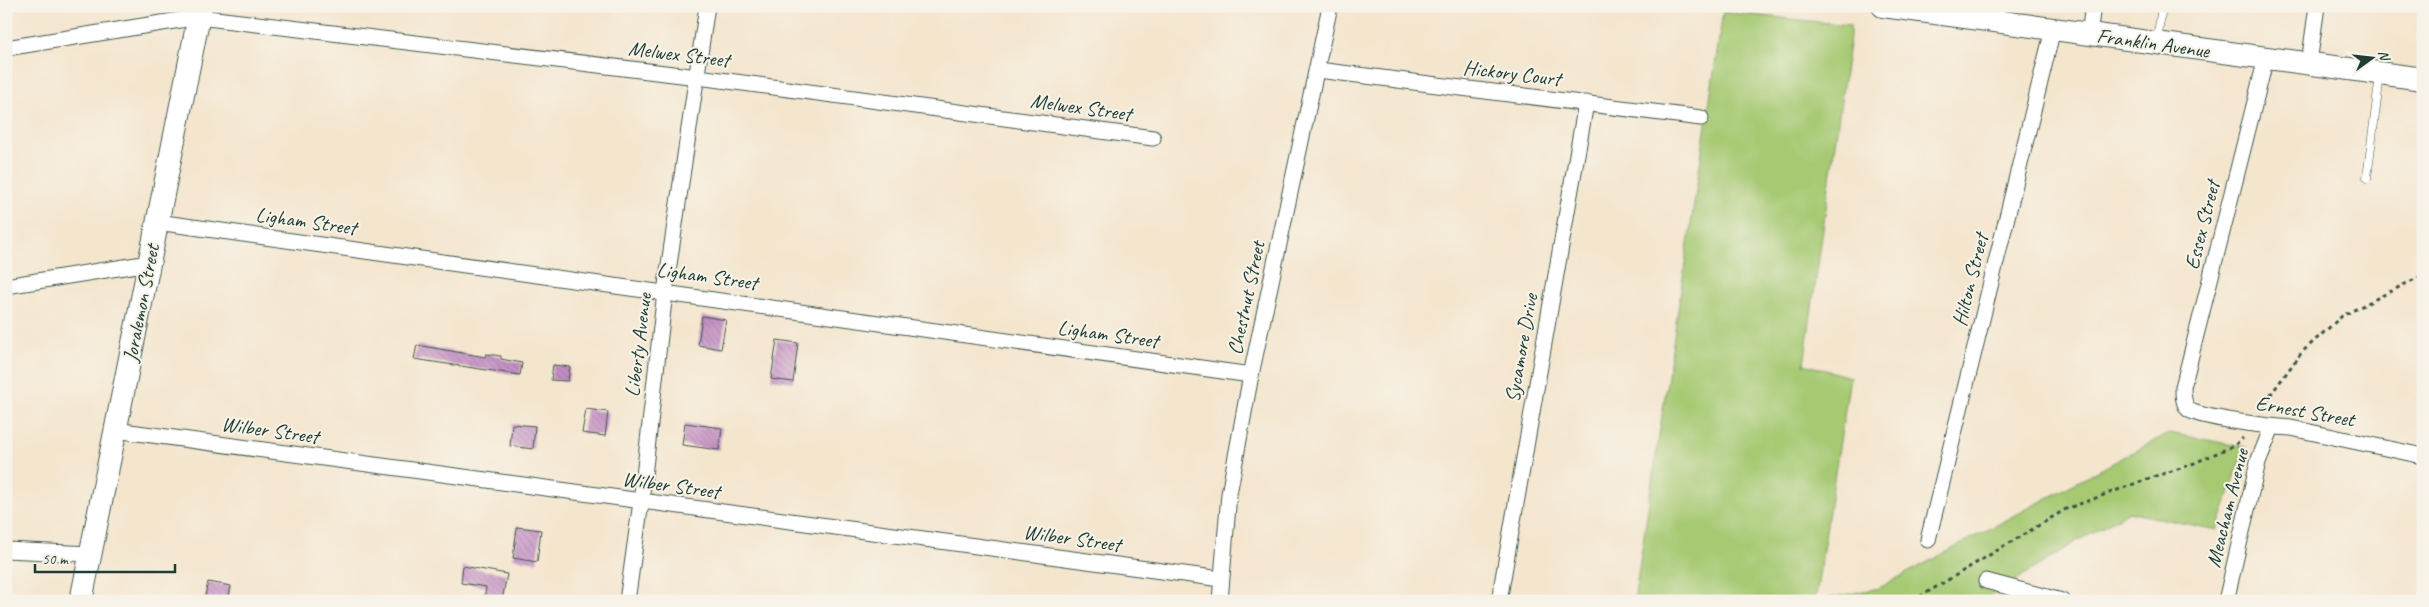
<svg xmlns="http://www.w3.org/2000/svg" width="2429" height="607" viewBox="0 0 2429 607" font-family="Caveat,sans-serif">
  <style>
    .grass { fill: #a6c972; stroke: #628353 }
    .building { fill: url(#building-back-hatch) }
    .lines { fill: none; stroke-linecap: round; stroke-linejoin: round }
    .lane-casing { stroke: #3f564b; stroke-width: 9 }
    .street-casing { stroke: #3f564b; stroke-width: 17 }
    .secondary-casing { stroke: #3f564b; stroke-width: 24 }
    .path { stroke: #3f564b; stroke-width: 3; stroke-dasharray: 4 4; stroke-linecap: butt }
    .lane { stroke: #fff; stroke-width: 8 }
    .street { stroke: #fff; stroke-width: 15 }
    .secondary { stroke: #fff; stroke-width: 22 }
    .labels { text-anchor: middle; stroke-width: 4; stroke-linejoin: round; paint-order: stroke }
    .street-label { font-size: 21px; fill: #1f3d34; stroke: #f7f3e8 }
  </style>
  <defs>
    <pattern id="building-back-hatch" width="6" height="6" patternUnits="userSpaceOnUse" patternTransform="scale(1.25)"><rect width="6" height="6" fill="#c690c5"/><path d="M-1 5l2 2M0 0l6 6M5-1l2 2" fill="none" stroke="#a077a1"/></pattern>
  </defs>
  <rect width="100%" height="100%" fill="#f7f3e8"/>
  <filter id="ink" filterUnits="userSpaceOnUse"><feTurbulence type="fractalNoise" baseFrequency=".02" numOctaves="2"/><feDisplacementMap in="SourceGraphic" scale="10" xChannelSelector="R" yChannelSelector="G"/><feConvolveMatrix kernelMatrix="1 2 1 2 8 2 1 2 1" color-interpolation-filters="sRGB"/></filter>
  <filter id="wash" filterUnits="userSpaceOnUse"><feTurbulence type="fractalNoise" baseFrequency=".0096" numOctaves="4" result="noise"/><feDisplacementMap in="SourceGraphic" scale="20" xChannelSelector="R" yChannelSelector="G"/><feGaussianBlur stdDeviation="1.12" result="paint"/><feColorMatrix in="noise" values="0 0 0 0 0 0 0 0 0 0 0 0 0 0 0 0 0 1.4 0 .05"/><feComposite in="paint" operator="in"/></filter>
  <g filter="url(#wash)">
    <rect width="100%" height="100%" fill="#f4e5cd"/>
    <g class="grass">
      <polygon points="1723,12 1850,25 1850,37 1804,364 1850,377 1815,601 1634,601"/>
      <polygon points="2169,433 2245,447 2217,530 2128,512 2072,544 1984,601 1816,601 1879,588"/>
    </g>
    <g id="blocks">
      <g class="building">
        <polygon points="702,316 726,320 721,349 698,345"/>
        <polygon points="777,340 798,343 793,382 771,379"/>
        <polygon points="417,345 485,357 486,354 501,356 501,359 522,363 520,375 414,359"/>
        <polygon points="553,365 570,367 568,381 551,380"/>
        <polygon points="586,409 608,412 605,436 582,433"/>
        <polygon points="685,423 722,428 719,450 682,445"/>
        <polygon points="512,424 535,426 533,449 510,446"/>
        <polygon points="517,527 541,530 537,562 513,558"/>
        <polygon points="463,566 507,574 502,601 484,601 486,587 461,583"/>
        <polygon points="208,582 231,586 228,601 204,601"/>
      </g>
    </g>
  </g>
  <g filter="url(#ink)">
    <use href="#blocks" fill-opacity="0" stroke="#3f564b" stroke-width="1"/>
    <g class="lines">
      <g class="lane-casing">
        <g id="lane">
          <polyline points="2157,41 2162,6"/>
          <polyline points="2367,178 2380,75"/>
        </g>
      </g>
      <g class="street-casing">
        <g id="street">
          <polyline points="2089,34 2093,6"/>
          <polyline points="6,48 199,17 698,77 1153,138"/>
          <path d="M2266,58l-83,329c0,8 0,16 5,22 8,9 87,18 103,19l132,28"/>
          <polyline points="2309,63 2317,6"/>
          <polyline points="1318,70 1701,118"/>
          <polyline points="157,222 1251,375"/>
          <polyline points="6,286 149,263"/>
          <polyline points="115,430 1221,579"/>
          <polyline points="1928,540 2053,29"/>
          <polyline points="6,550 91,554"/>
          <polyline points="1986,581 2062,601"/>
          <polyline points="627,601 641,502 665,292 707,6"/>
          <polyline points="1220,601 1229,494 1251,375 1330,6"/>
          <polyline points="1499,601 1586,103"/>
          <polyline points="2226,601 2258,462 2272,427"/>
        </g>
      </g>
      <g class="secondary-casing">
        <g id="secondary">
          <polyline points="1883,6 2423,79"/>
          <polyline points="81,601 201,6"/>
        </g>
      </g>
      <g class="path">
        <polyline points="2264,410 2271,394 2302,352 2342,316 2423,275"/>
        <polyline points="1913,601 2066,509 2150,478 2190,465 2235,445 2243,438"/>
      </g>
      <use href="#lane" class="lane"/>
      <use href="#street" class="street"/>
      <use href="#secondary" class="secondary"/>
    </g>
  </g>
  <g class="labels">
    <g class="street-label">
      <text transform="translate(2153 43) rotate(8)" y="7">Franklin Avenue</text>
      <text transform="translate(679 54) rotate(7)" y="7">Melwex Street</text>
      <text transform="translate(1512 73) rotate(7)" y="7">Hickory Court</text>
      <text transform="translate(1081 107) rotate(8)" y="7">Melwex Street</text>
      <text transform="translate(306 221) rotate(8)" y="7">Ligham Street</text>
      <text transform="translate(2202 225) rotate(-76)" y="7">Essex Street</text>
      <text transform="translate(707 276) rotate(8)" y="7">Ligham Street</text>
      <text transform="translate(1970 280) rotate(-76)" y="7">Hilton Street</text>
      <text transform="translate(1246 298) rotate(-78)" y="7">Chestnut Street</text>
      <text transform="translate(141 303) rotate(-79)" y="7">Joralemon Street</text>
      <text transform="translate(1108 334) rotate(8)" y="7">Ligham Street</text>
      <text transform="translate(638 345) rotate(-83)" y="7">Liberty Avenue</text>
      <text transform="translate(1521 348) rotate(-80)" y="7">Sycamore Drive</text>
      <text transform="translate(2305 411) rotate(10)" y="7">Ernest Street</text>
      <text transform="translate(270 430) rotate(8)" y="7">Wilber Street</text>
      <text transform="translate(671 485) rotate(8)" y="7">Wilber Street</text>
      <text transform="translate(2227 508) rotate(-76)" y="7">Meacham Avenue</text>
      <text transform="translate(1072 538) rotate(8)" y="7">Wilber Street</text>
    </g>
  </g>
  <rect width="2429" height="607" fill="none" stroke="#f7f3e8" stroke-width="25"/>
  <g transform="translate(2372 58) rotate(75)" stroke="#f7f3e8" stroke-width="4" paint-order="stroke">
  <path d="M0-4L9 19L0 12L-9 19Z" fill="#1f3d34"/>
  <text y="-8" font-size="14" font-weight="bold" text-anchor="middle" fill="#1f3d34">N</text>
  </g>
  <path d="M35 564v8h140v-8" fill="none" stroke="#1f3d34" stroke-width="2.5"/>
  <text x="42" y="564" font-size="15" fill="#1f3d34" stroke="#f7f3e8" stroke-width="4" paint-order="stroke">50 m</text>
</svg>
